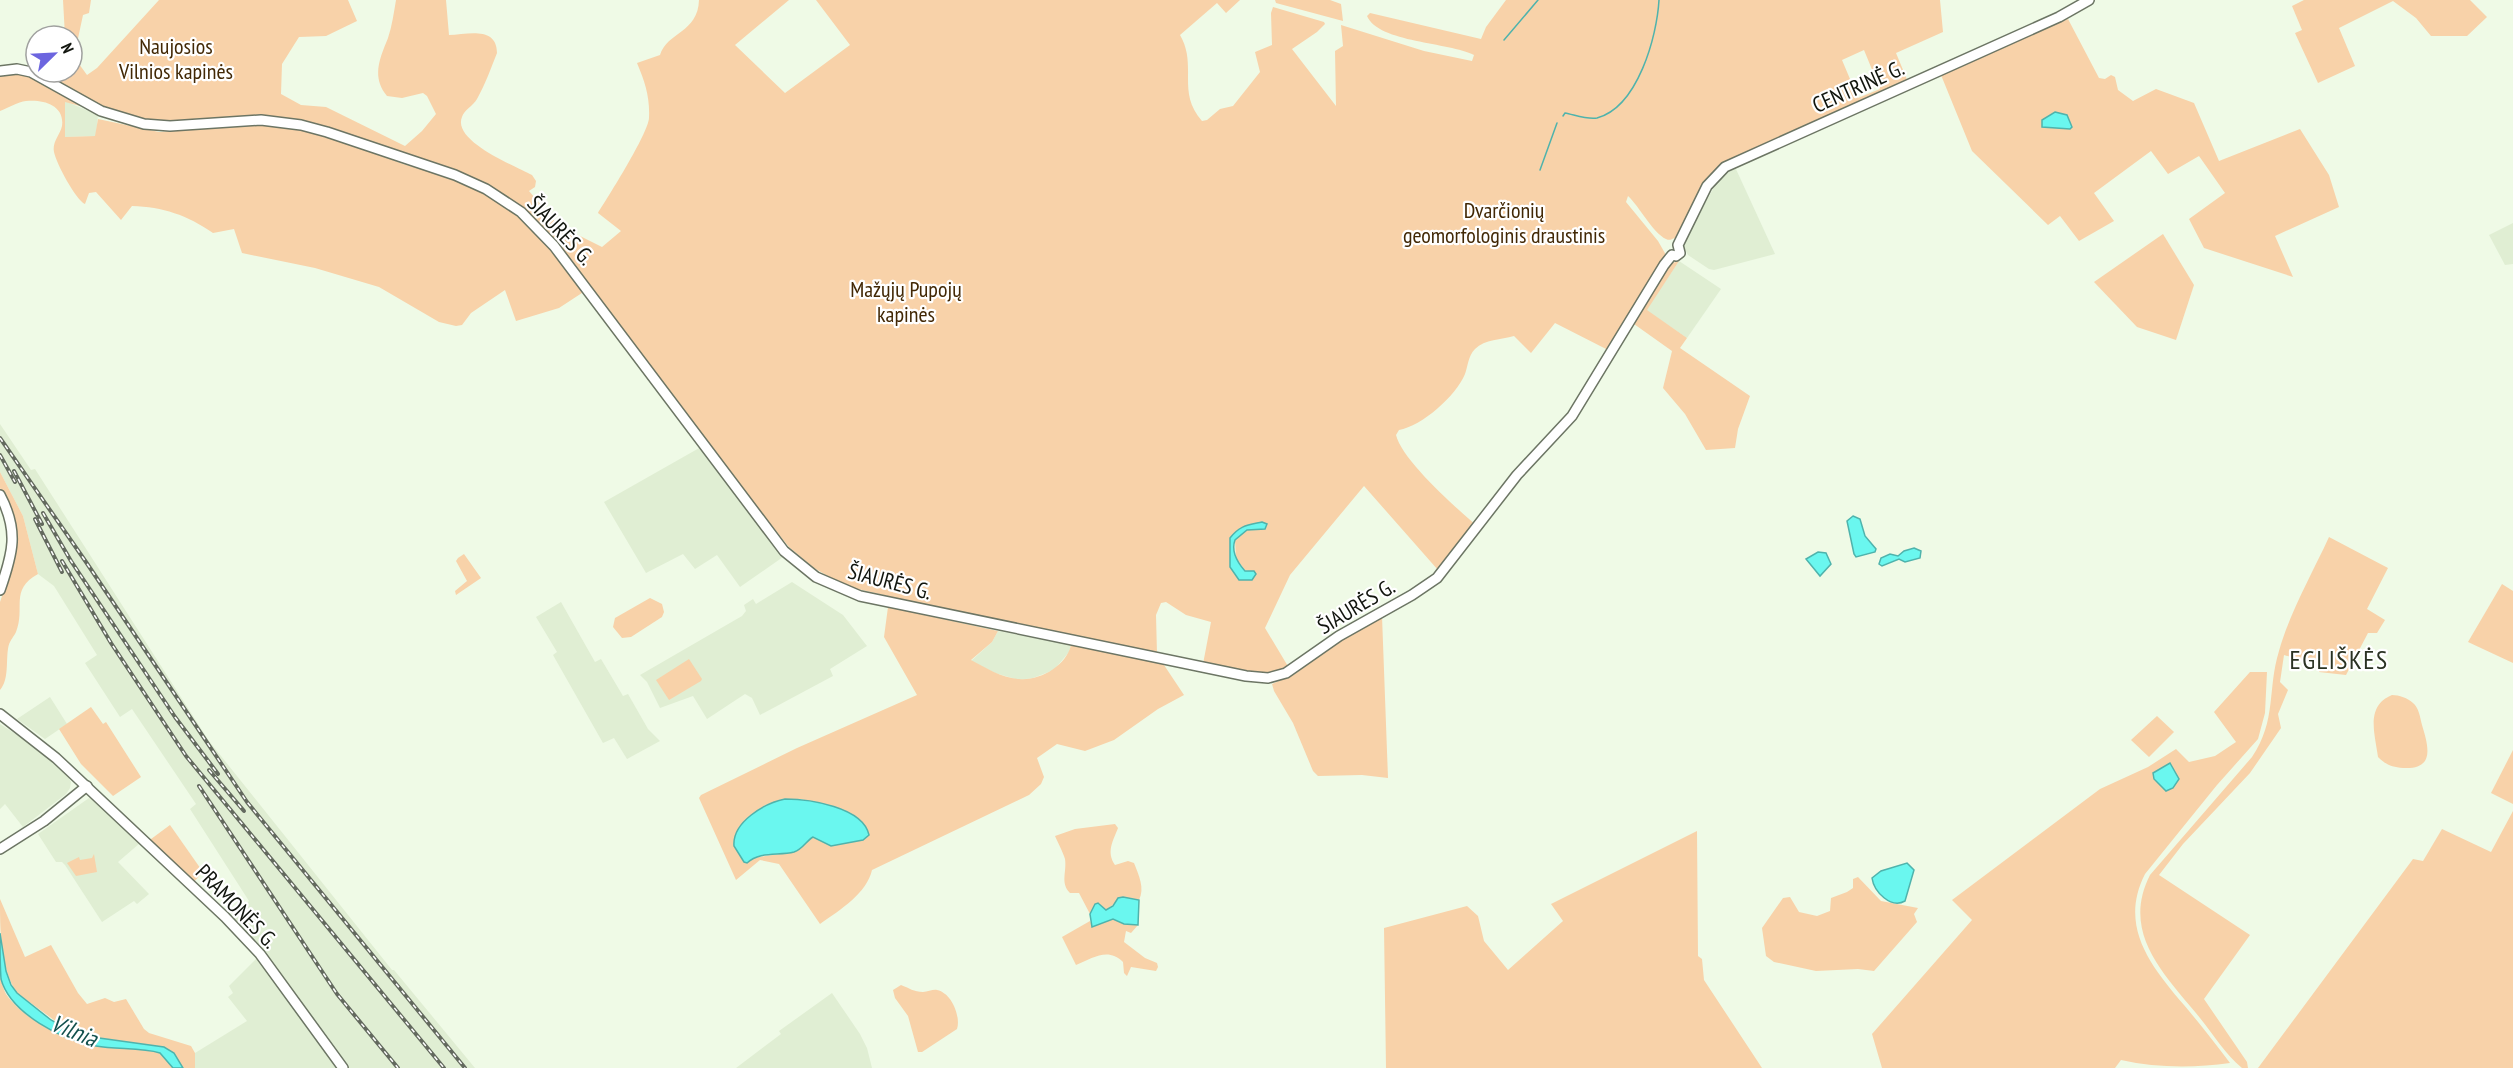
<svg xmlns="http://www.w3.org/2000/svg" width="2513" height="1068" viewBox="0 0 2513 1068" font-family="'PT Sans Narrow',sans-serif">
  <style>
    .built { fill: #e0eed3 }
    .green { fill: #f8d2a9; fill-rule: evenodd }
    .water { fill: #6af7ef; stroke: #4fb3ac; stroke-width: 1.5 }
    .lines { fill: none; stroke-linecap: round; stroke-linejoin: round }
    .stream { stroke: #4fb3ac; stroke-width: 1.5 }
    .secondary-casing { stroke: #6c7564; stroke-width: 12 }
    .primary-casing { stroke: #6c7564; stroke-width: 12 }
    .secondary { stroke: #fff; stroke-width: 9 }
    .primary { stroke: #fff; stroke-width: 9 }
    .rail-casing { stroke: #63695e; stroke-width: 4 }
    .rail { stroke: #fff; stroke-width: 1.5; stroke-dasharray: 4.5; stroke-linecap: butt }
    .labels { text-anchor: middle; stroke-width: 4.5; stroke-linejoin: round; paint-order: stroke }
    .park-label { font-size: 22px; fill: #422805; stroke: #fff }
    .street-label { font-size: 22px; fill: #11150e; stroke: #fff }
    .water-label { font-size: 24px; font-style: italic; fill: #13514e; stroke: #fff }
    .quarter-label { font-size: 26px; letter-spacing: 1.5px; fill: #2a3222; stroke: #fff }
  </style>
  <rect width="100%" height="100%" fill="#effae6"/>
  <g class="built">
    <polygon points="65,101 98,115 96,136 65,137"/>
    <polygon points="1735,167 1775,254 1714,270 1709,269 1688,255 1682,244 1716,184"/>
    <polygon points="2513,223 2513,264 2505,265 2489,235"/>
    <polygon points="1679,261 1721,289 1687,338 1646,310"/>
    <polygon points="0,424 31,470 35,469 209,741 392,970 394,970 475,1068 347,1068 231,918 249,901 190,809 196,804 132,709 120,717 85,663 97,655 54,586 38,574 23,516 0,472"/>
    <polygon points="701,447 783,557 740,587 717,555 695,569 683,554 646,573 604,502"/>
    <polygon points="792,582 843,615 867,646 830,669 833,676 760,715 752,698 745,694 707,719 693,696 660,708 647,682 640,675 742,616 746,611 744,605 753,599 756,604"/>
    <polygon points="561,602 595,662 601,659 623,696 628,694 648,729 660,741 627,759 614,738 603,743 553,655 557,652 536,617"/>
    <polygon points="998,631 1071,645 1069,652 1054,670 1033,678 1019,680 995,673 971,661 992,642"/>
    <polygon points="50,697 67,724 45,739 17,719"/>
    <polygon points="0,724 31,744 67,775 71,782 70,788 66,794 23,827 5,804 0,809"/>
    <polygon points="89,798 94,800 140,843 118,862 149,894 137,904 134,901 102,922 65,865 62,862 56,862 38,834"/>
    <polygon points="258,957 339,1068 195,1068 195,1053 247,1021 228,997 233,993 229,986"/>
    <polygon points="832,993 860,1034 867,1048 872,1068 736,1068 781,1034 779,1031"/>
  </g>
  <g class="green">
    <path d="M63,0h28l-2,13 -6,2 -9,42 13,18 10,-7 62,-68h189l9,21 -31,15 -27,1 -17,27 -1,30 20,11 25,2 79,39 17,-15 14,-17 -9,-18 -4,-3 -21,5 -15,-2c-16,-19 -7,-38 1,-58 4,-12 6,-26 8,-38h50l3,35c19,-1 48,-9 48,18 -6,15 -12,32 -20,46 -4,7 -13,11 -15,18 -10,24 53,49 70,58l4,6 -1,6 -6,4 29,34 44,22 19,-16 -23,-18c10,-16 50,-79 51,-95 1,-21 -4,-36 -12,-55l23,-8c7,-23 38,-22 39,-55h90l-54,45 50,48 65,-48 -34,-45h424l-14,13 -9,-10 -37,32c18,31 -4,56 22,86l5,-1 13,-11 13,-3 27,-34 -5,-20 17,-7 -1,-32 2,-6 51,15 1,2 -8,8 -25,17 44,57 -1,-55 8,-5 -2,-21 83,26 48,10 2,-6c-25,-13 -95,-12 -107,-39l3,-3 111,26 5,-12 20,-27h434l3,32 -47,21 12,29 -184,82 -24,29 -25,45c-4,1 -5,3 -9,1 -13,-6 -27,-33 -38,-43l-2,6 32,39 8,14 -56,96 -55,-28 -24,30 -17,-17c-13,4 -29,3 -39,13 -7,7 -7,17 -10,25 -9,22 -43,52 -66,56l-3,5c6,25 59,72 80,90l-13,11 -6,12 -19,22 -74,-84 -74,89 -25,53 24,40c-28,10 -57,0 -86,-4l8,-42 -25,-7 -20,-13 -5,1 -5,12 1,39 -170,-35 -142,-33 -31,-18 -25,-21 -27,-33 -186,-246 -29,-37 -21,-21 -49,-31 -73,-26 -96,-30 -157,-1 -49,-14 -51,-29 3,-7h18v-36h-7zM1864,50l16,39 -22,9 -16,-38zM1262,522v8h-15l-12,10 1,18 9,12 7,1 -13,9 -9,-13v-29c10,-13 18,-13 32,-16z"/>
    <polygon points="1275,0 1330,0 1341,4 1343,21 1276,3"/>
    <polygon points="2304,0 2470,0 2487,17 2467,36 2431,36 2416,18 2393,1 2339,28 2355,66 2318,83 2295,33 2302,30 2292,6"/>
    <polygon points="2068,19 2099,78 2105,79 2111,75 2115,77 2118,90 2133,101 2156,89 2194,103 2219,161 2300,129 2329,175 2339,207 2275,236 2293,277 2204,248 2189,219 2225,193 2199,156 2168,174 2151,151 2094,193 2114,221 2079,241 2060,216 2048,225 1972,151 1941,75"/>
    <path d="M10,74l18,1 52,29v2l-15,-4v35l30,-1 3,-17 61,13 97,-7 35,2 55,15 57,22 46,13 38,17 34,23 13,12 51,62 -26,17 -43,13 -11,-31 -34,23 -9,12 -6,1 -17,-4 -60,-35 -64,-19 -73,-15 -8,-24 -21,4c-26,-18 -50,-26 -81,-27l-11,14 -25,-28 -7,1 -4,11c-9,-4 -29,-41 -31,-52 -2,-10 6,-17 8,-26 3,-21 -19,-27 -36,-25 -8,1 -18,7 -26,10v-35z"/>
    <polygon points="2163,234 2194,285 2176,340 2137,327 2094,282"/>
    <polygon points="1679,261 1647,310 1687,338 1680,348 1750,396 1738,429 1735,448 1706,450 1685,414 1663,388 1672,351 1634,324 1669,264"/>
    <path d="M0,472l23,44 15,58c-29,16 -12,34 -22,58 -3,6 -7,9 -8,17 -2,12 1,31 -8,41v-88l13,-38 4,-21 -3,-25 -14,-30z"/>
    <path d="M2329,537l59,31 -21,41 18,11 -8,13h-9l-22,42 -27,-3 3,-11 -7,3 -31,-9 -4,27 8,8 -10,24 3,14 -31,45 -67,71 -24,31 91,60 -46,64 43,63 1,6h-6c-16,-13 -29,-34 -42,-50 -34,-42 -80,-84 -50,-143l102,-118c25,-37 15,-67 27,-106 11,-39 33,-77 50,-114z"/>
    <polygon points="464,554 481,578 456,595 455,591 467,581 456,561 458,558"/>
    <polygon points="2502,584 2513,591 2513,663 2468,642"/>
    <polygon points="650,598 662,604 664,612 662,617 631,637 622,638 613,627 615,618"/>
    <path d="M888,607l110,24 -6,11 -21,18c15,8 31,18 48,19 21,2 47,-13 52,-34l91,17 22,33 -26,14 -44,31 -29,11 -28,-7 -20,14 7,19 -3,7 -12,11 -157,75c-5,23 -32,40 -52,54l-41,-60 -19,-4 -24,20 -37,-82 2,-3 96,-47 120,-53 -33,-58zM800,799l33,7 12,37c-13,4 -20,-1 -32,-6l-14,13 -6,2 -41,6 -14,-29 27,-24z"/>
    <polygon points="1382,616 1388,778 1362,775 1318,776 1313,771 1293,723 1274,691 1272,684 1295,674 1338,641"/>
    <polygon points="689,659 702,679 701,681 669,700 656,680"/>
    <path d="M2250,672h17l-2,41 -7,26 -41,46 -72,89c-27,53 7,93 39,131 16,19 31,38 46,58 -36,5 -73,5 -109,-3l-6,8h-233l-10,-34 100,-114 -20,-20 148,-111 48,-22 28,-18 13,13 26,-6 21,-14 -22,-30z"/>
    <path d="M2392,695c7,0 16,3 21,8 6,5 7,14 9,22 6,20 14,45 -19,43 -11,-1 -17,-3 -25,-11 -3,-23 -13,-51 14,-62z"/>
    <polygon points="91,707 103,724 106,722 141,777 113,796 81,764 59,729"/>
    <polygon points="2157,716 2174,732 2149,757 2131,740"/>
    <polygon points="2513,750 2513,804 2491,793"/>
    <polygon points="2513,811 2513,1068 2258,1068 2413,859 2423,861 2442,829 2491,852"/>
    <path d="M1115,824l3,4c-5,13 -12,24 -3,37l13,-4 6,2c5,13 11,25 5,37l-16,-3 -17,13 -7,-7 -4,1 -5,10 -11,-21h-9c-10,-10 -3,-21 -5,-34 -2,-7 -7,-16 -10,-23l20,-7z"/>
    <polygon points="170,825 203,872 193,883 147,842"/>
    <polygon points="1697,831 1698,956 1702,959 1704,980 1762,1068 1386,1068 1384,928 1467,906 1478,916 1484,941 1508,970 1563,921 1551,904"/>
    <polygon points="94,854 97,872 76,876 67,863 79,857 80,860 92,858"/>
    <polygon points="1858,877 1881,901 1918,908 1914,914 1917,922 1874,971 1858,969 1816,971 1774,962 1766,956 1762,928 1783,898 1790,897 1799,912 1817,916 1830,911 1831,898 1847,892 1853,888 1853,879"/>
    <path d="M0,899l25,58 26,-12 27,48 9,11 18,-6 9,4 12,-3 18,30 5,4 42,13 4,7v15h-12l-9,-15 -10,-6 -71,-10 -28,-9 -48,-35c-17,-25 -17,-64 -17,-94z"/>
    <path d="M1113,919l11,5 14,1 -7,8 -5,-2 -2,11 21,16 12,5 1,4 -2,4 -25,-4 -4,9 -3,-3 -1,-11c-15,-15 -30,-4 -47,3l-14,-28 28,-16 3,6z"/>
    <path d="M0,977c2,5 3,12 6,17 17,25 62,48 90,52 21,3 44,2 64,7l13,15h-173z"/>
    <path d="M901,985c8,3 13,7 22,7 5,0 10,-3 14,-2 15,3 24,27 20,39l-35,23h-4l-10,-36 -13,-18 -2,-8z"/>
  </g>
  <g class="water">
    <polygon points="2055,112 2067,115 2072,127 2070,129 2042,127 2042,120"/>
    <polygon points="1853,516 1860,519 1865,536 1876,549 1875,552 1856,557 1854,554 1847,521"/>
    <path d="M1262,522l5,2 -2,5 -18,1 -12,10c-4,11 2,22 10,31h9l2,3 -4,6h-13l-9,-13v-29c10,-13 18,-13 32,-16z"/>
    <polygon points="1914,548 1921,551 1920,558 1905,562 1899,559 1882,566 1879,564 1881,558 1890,554 1898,556 1904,551"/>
    <polygon points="1818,552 1826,553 1831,564 1820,576 1806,559"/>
    <polygon points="2170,763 2179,779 2173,788 2166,791 2154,779 2153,773"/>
    <path d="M785,799c24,0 78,8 84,36l-6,5 -32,6 -18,-9c-7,4 -10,12 -19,15 -16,4 -34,-1 -47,11l-3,-1 -10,-16c-2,-24 31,-43 51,-47z"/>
    <path d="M1907,863l7,7 -9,31c-14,8 -31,-9 -33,-23l9,-7z"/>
    <polygon points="1123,897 1139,900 1138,925 1124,924 1113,919 1092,927 1090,914 1095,904 1098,903 1106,910 1113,906 1118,898"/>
    <path d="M0,933l6,38 5,14 6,8 34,27 14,8 27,9 72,10 10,6 9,15h-10l-13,-15c-20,-6 -43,-3 -64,-7 -33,-5 -86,-33 -95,-67 -1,-14 -1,-32 -1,-46z"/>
  </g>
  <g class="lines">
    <g class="stream">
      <polyline points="1504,40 1538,0"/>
      <path d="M1563,116l2,-3c10,2 23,7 32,5 41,-11 60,-82 62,-118"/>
      <polyline points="1540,170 1557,123"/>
    </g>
    <g class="secondary-casing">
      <g id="secondary">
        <polyline points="0,71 17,69 31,72 101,111 144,124 170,126 261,120 301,125 327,132 455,175 486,189 521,212 554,246 784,551 816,577 860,596 1246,676 1268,678 1286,673 1339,636 1412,595 1437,578 1517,475 1572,416 1664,265 1672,255 1676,256 1680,253 1678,245 1707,186 1725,167 2059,17 2089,0"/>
        <path d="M0,495c19,36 13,58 0,95"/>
      </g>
    </g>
    <g class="primary-casing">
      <g id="primary">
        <polyline points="0,714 56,758 225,917 260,954 343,1068"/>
        <polyline points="0,849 44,821 87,786"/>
      </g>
    </g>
    <use href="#secondary" class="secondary"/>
    <use href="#primary" class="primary"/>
    <g class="rail-casing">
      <g id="rail">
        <polyline points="0,438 86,562 247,802 465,1068"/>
        <polyline points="0,455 15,482"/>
        <polyline points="14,471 42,524"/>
        <polyline points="43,513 71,561 175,717 218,774"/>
        <polyline points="35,519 62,572"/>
        <polyline points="62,561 111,643 186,756 444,1068"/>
        <polyline points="209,770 244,811"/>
        <polyline points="199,786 337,994 398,1068"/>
      </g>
    </g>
    <use href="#rail" class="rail"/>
  </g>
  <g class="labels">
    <g class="park-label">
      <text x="176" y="54">Naujosios<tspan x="176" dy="25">Vilnios kapinės</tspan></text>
      <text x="1504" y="218">Dvarčionių<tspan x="1504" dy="25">geomorfologinis draustinis</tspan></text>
      <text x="906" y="297">Mažųjų Pupojų<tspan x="906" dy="25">kapinės</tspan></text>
    </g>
    <g class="street-label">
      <text transform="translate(1858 86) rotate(-24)" y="8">CENTRINĖ G.</text>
      <text transform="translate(561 230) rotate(47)" y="8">ŠIAURĖS G.</text>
      <text transform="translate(890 581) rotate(15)" y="8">ŠIAURĖS G.</text>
      <text transform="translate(1356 606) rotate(-31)" y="8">ŠIAURĖS G.</text>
      <text transform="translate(237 906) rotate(46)" y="8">PRAMONĖS G.</text>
    </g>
    <g class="water-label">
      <text transform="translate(74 1031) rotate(22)" y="8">Vilnia</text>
    </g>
    <g class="quarter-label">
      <text x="2339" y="669">EGLIŠKĖS</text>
    </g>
  </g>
  <g transform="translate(54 54) rotate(66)"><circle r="28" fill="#ffffff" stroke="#a0a19f" stroke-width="1.5"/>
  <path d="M0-4.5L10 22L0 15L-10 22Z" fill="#6c65df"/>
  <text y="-9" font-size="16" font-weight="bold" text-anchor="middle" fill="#11150e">N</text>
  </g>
</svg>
